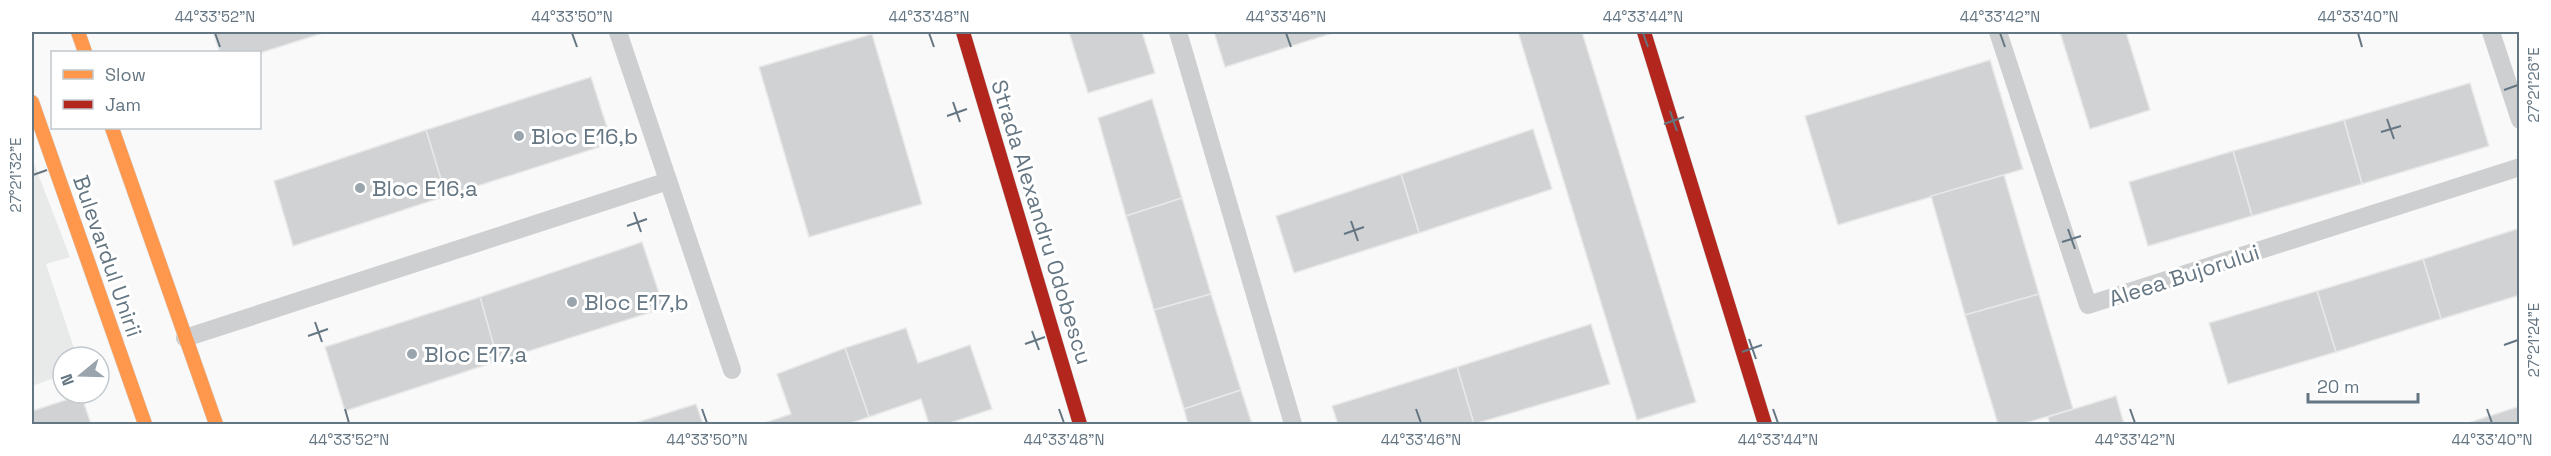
<svg xmlns="http://www.w3.org/2000/svg" width="2551" height="456" viewBox="0 0 2551 456" font-family="'Space Grotesk',sans-serif">
  <style>
    .built { fill: #e8e9e9 }
    .building { fill: #d0d2d3; stroke: #e8e8e8; stroke-width: 1.5 }
    .lines { fill: none; stroke-linecap: round; stroke-linejoin: round }
    .slow-casing { stroke: #d5d6d7; stroke-width: 15 }
    .jam-casing { stroke: #d5d6d7; stroke-width: 15 }
    .lane { stroke: #cecfd0; stroke-width: 18 }
    .slow { stroke: #ff974d; stroke-width: 14 }
    .jam { stroke: #b3261e; stroke-width: 14 }
    .ticks { fill: none; stroke: #657683; stroke-width: 2 }
    .poi-dot { fill: #99a4ac; stroke: #fff; stroke-width: 2 }
    .labels { text-anchor: middle; stroke-width: 6; stroke-linejoin: round; paint-order: stroke }
    .poi-label { font-size: 22px; fill: #657683; stroke: #fff; text-anchor: start }
    .street-label { font-size: 22px; fill: #657683; stroke: #fff }
    .neatline { fill: none; stroke: #657683; stroke-width: 2 }
    .ticks-label { font-size: 15px; text-anchor: middle; fill: #657683 }
  </style>
  <rect width="100%" height="100%" fill="#f9f9f9"/>
  <polygon class="built" points="32,158 70,257 46,264 77,357 63,357 63,375 32,386"/>
  <g class="building">
    <polygon points="213,32 326,32 260,53 220,52"/>
    <polygon points="1069,32 1142,32 1155,73 1088,93"/>
    <polygon points="1214,32 1336,32 1225,67"/>
    <polygon points="1518,32 1582,32 1696,402 1637,420"/>
    <polygon points="2060,32 2126,32 2150,110 2090,129"/>
    <polygon points="872,34 922,204 809,237 759,67"/>
    <polygon points="1990,60 2023,169 1838,225 1805,116"/>
    <polygon points="591,77 612,143 446,196 426,130"/>
    <polygon points="2470,83 2489,146 2362,184 2344,120"/>
    <polygon points="1152,99 1182,198 1126,216 1098,118"/>
    <polygon points="2344,120 2362,184 2252,216 2233,151"/>
    <polygon points="1533,129 1552,189 1419,233 1401,174"/>
    <polygon points="426,130 446,196 293,246 274,181"/>
    <polygon points="2233,151 2252,216 2148,246 2129,182"/>
    <polygon points="1401,174 1419,233 1294,273 1276,216"/>
    <polygon points="2004,175 2039,294 1965,315 1931,196"/>
    <polygon points="1182,198 1211,294 1154,310 1126,216"/>
    <polygon points="2520,228 2520,295 2441,319 2423,259"/>
    <polygon points="642,242 664,308 498,361 480,297"/>
    <polygon points="2423,259 2441,319 2336,352 2317,291"/>
    <polygon points="2317,291 2336,352 2228,384 2209,323"/>
    <polygon points="1211,294 1241,390 1184,409 1154,310"/>
    <polygon points="2039,294 2073,409 2022,424 1998,424 1965,315"/>
    <polygon points="480,297 498,361 345,411 325,347"/>
    <polygon points="1591,324 1610,384 1474,424 1457,367"/>
    <polygon points="906,328 918,363 970,345 992,409 947,424 929,424 921,399 869,417 845,348"/>
    <polygon points="845,348 869,417 848,424 761,424 791,414 777,374"/>
    <polygon points="1457,367 1474,424 1338,424 1332,406"/>
    <polygon points="1241,390 1252,424 1188,424 1184,409"/>
    <polygon points="81,395 91,424 32,424 32,411"/>
    <polygon points="2116,396 2124,424 2050,424 2048,417"/>
    <polygon points="696,404 703,424 632,424"/>
    <polygon points="2520,406 2520,424 2465,424"/>
  </g>
  <g class="lines">
    <g class="slow-casing">
      <g id="slow">
        <polyline points="78,32 85,52"/>
        <polyline points="32,102 145,424"/>
        <polyline points="112,128 216,424"/>
      </g>
    </g>
    <g class="jam-casing">
      <g id="jam">
        <polyline points="963,32 1080,424"/>
        <polyline points="1644,32 1765,424"/>
      </g>
    </g>
    <g class="lane">
      <polyline points="618,32 732,370"/>
      <polyline points="1178,32 1293,424"/>
      <polyline points="1998,32 2088,305 2520,167"/>
      <polyline points="2491,32 2520,120"/>
      <polyline points="185,338 668,181"/>
    </g>
    <use href="#slow" class="slow"/>
    <use href="#jam" class="jam"/>
  </g>
  <path class="ticks" d="M215,33l5,14M572,33l5,14M929,33l5,14M1286,33l5,14M1643,33l5,14M2000,33l5,14M2358,33l4,14M2504,90l14,-5M953,102l7,20M1670,111l7,20M947,116l20,-7M2387,119l7,20M1664,124l20,-7M2381,132l20,-6M33,175l14,-5M634,212l7,20M1351,221l7,20M627,226l20,-7M2068,229l7,20M1344,234l20,-7M2062,242l19,-6M315,322l7,20M1032,331l7,19M308,336l20,-7M1749,339l7,20M1025,344l20,-7M2504,345l14,-5M1742,352l20,-7M345,409l4,14M702,409l5,14M1059,409l5,14M1416,409l5,14M1773,409l5,14M2130,409l5,14M2487,409l5,14"/>
  <g class="poi-dot">
    <circle cx="519" cy="136" r="6"/>
    <circle cx="360" cy="188" r="6"/>
    <circle cx="572" cy="302" r="6"/>
    <circle cx="412" cy="354" r="6"/>
  </g>
  <g class="labels">
    <g class="poi-label">
      <text x="531" y="144">Bloc E16,b</text>
      <text x="372" y="196">Bloc E16,a</text>
      <text x="584" y="310">Bloc E17,b</text>
      <text x="424" y="362">Bloc E17,a</text>
    </g>
    <g class="street-label">
      <text transform="translate(1042 222) rotate(73)" y="8">Strada Alexandru Odobescu</text>
      <text transform="translate(108 256) rotate(71)" y="8">Bulevardul Unirii</text>
      <text transform="translate(2184 275) rotate(-18)" y="8">Aleea Bujorului</text>
    </g>
  </g>
  <rect width="2551" height="456" fill="none" stroke="#ffffff" stroke-width="66"/>
  <rect x="51" y="51" width="210" height="78" fill="#ffffff" stroke="#c1c8cd" stroke-width="1.5"/>
  <rect x="63" y="70" width="30" height="9" fill="#ff974d" stroke="#c1c8cd" stroke-width="1.5"/>
  <text x="105" y="81" font-size="18" fill="#657683">Slow</text>
  <rect x="63" y="100" width="30" height="9" fill="#b3261e" stroke="#c1c8cd" stroke-width="1.5"/>
  <text x="105" y="111" font-size="18" fill="#657683">Jam</text>
  <g transform="translate(81 375) rotate(251)"><circle r="28" fill="#ffffff" stroke="#c1c8cd" stroke-width="1.5"/>
  <path d="M0-4.5L10 22L0 15L-10 22Z" fill="#99a4ac"/>
  <text y="-9" font-size="16" font-weight="bold" text-anchor="middle" fill="#657683">N</text>
  </g>
  <path d="M2308 393v9h110v-9" fill="none" stroke="#657683" stroke-width="3"/>
  <text x="2317" y="393" font-size="18" fill="#657683" stroke="#ffffff" stroke-width="4.5" paint-order="stroke">20 m</text>
  <rect x="33" y="33" width="2485" height="390" class="neatline"/>
  <g class="ticks-label">
    <text x="215" y="22">44°33'52"N</text>
    <text x="572" y="22">44°33'50"N</text>
    <text x="929" y="22">44°33'48"N</text>
    <text x="1286" y="22">44°33'46"N</text>
    <text x="1643" y="22">44°33'44"N</text>
    <text x="2000" y="22">44°33'42"N</text>
    <text x="2358" y="22">44°33'40"N</text>
    <text transform="translate(2534 85) rotate(-90)" y="5">27°21'26"E</text>
    <text transform="translate(16 175) rotate(-90)" y="5">27°21'32"E</text>
    <text transform="translate(2534 340) rotate(-90)" y="5">27°21'24"E</text>
    <text x="349" y="445">44°33'52"N</text>
    <text x="707" y="445">44°33'50"N</text>
    <text x="1064" y="445">44°33'48"N</text>
    <text x="1421" y="445">44°33'46"N</text>
    <text x="1778" y="445">44°33'44"N</text>
    <text x="2135" y="445">44°33'42"N</text>
    <text x="2492" y="445">44°33'40"N</text>
  </g>
</svg>
